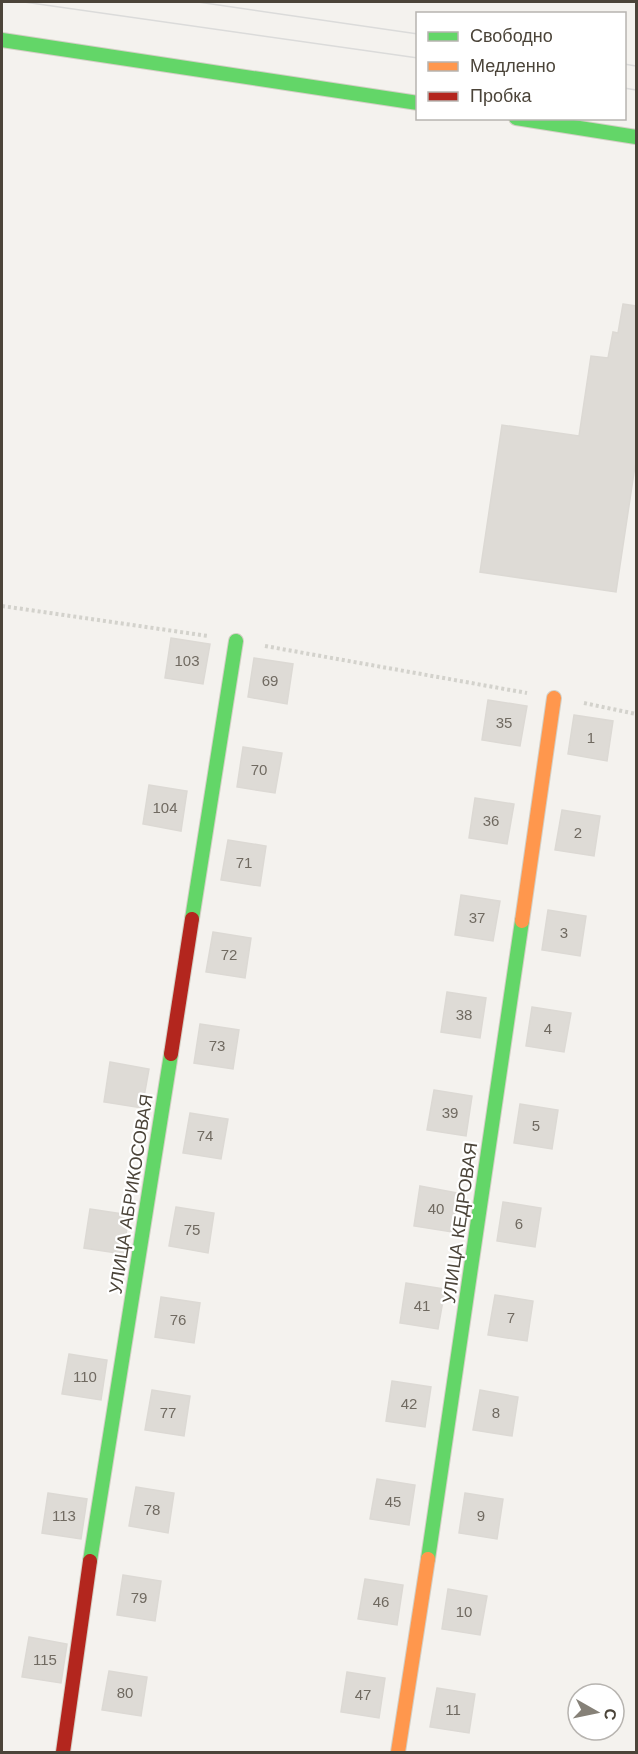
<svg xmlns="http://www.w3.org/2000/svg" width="638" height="1754" viewBox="0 0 638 1754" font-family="Arial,sans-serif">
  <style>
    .building { fill: #dedbd6; stroke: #dcd9d4; stroke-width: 1.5 }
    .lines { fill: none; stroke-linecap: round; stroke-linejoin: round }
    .fast-casing { stroke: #d3cfc5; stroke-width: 16 }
    .slow-casing { stroke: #d3cfc5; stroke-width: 16 }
    .jam-casing { stroke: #d3cfc5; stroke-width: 16 }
    .path { stroke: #d3d2cc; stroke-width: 4; stroke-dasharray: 3 3; stroke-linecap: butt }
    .fast { stroke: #63d668; stroke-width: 14 }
    .slow { stroke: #ff974d; stroke-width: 14 }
    .jam { stroke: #b3261e; stroke-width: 14 }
    .tram { stroke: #dbdbda; stroke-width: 1.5 }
    .labels { text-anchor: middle; stroke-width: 4.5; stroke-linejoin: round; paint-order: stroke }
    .number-label { font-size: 15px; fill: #706a61 }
    .street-label { font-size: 18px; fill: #4b4439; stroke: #fff }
  </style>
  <rect width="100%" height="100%" fill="#f4f2ee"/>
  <g class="building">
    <polygon points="623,304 636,306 636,466 635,466 616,592 480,572 502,425 579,436 591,356 608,358 613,332 618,333"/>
    <polygon points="171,638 210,644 203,684 165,678"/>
    <polygon points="254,658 293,664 287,704 248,697"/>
    <polygon points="488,700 527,706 520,746 482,740"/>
    <polygon points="574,715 613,721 607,761 568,754"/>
    <polygon points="243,747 282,753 275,793 237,787"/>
    <polygon points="149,785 187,791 181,831 143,824"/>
    <polygon points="475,798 514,804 507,844 469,838"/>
    <polygon points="562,810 600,816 594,856 555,850"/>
    <polygon points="228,840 266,846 260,886 221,880"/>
    <polygon points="461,895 500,901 493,941 455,935"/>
    <polygon points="548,910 586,916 580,956 542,950"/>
    <polygon points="213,932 251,938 245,978 206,972"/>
    <polygon points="447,992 486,998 480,1038 441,1032"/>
    <polygon points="532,1007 571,1013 564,1052 526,1046"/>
    <polygon points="200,1024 239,1030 233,1069 194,1063"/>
    <polygon points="110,1062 149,1069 142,1108 104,1102"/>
    <polygon points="434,1090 472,1096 466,1136 427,1130"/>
    <polygon points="520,1104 558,1110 552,1149 514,1143"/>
    <polygon points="190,1113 228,1119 221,1159 183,1153"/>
    <polygon points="420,1186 458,1193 452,1232 414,1226"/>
    <polygon points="503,1202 541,1208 535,1247 497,1241"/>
    <polygon points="176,1207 214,1213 208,1253 169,1246"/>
    <polygon points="90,1209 129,1215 123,1254 84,1248"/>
    <polygon points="406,1283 445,1289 438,1329 400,1323"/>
    <polygon points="495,1295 533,1301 527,1341 488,1335"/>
    <polygon points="161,1297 200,1303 194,1343 155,1337"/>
    <polygon points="69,1354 107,1360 101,1400 62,1394"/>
    <polygon points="392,1381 431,1387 425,1427 386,1421"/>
    <polygon points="152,1390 190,1396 184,1436 145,1430"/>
    <polygon points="480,1390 518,1397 512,1436 473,1430"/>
    <polygon points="377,1479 415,1485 409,1525 370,1519"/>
    <polygon points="136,1487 174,1493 168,1533 129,1526"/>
    <polygon points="48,1493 87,1499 81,1539 42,1533"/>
    <polygon points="465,1493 503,1499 497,1539 459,1533"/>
    <polygon points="123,1575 161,1581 155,1621 117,1615"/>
    <polygon points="365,1579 403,1585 397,1625 358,1619"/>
    <polygon points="448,1589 487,1596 480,1635 442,1629"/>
    <polygon points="29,1637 67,1644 61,1683 22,1677"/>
    <polygon points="109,1671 147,1677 141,1716 102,1710"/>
    <polygon points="347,1672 385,1678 379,1718 341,1712"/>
    <polygon points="437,1688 475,1694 469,1733 430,1727"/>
  </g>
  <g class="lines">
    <g class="fast-casing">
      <g id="fast">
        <polyline points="2,40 418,103"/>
        <polyline points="516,118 636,137"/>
        <polyline points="192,919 236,641"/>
        <polyline points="428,1559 522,921"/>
        <polyline points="90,1561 171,1054"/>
      </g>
    </g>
    <g class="slow-casing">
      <g id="slow">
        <polyline points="522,921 554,698"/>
        <polyline points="398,1752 428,1559"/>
      </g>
    </g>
    <g class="jam-casing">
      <g id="jam">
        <polyline points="171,1054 192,919"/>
        <polyline points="63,1752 90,1561"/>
      </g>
    </g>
    <g class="path">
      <polyline points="2,606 208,636"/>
      <polyline points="265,646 527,693"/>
      <polyline points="584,703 636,714"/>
    </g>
    <use href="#fast" class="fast"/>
    <use href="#slow" class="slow"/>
    <use href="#jam" class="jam"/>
    <g class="tram">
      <polyline points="24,2 418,58"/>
      <polyline points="198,2 418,34"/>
      <polyline points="624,64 636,66"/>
      <polyline points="624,88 636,90"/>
    </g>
  </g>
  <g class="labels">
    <g class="number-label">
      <text x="187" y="666">103</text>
      <text x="270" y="686">69</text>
      <text x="504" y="728">35</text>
      <text x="591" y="743">1</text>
      <text x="259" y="775">70</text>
      <text x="165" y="813">104</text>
      <text x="491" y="826">36</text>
      <text x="578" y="838">2</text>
      <text x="244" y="868">71</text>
      <text x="477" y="923">37</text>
      <text x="564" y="938">3</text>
      <text x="229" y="960">72</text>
      <text x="464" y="1020">38</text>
      <text x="548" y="1034">4</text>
      <text x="217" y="1051">73</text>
      <text x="450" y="1118">39</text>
      <text x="536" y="1131">5</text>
      <text x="205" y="1141">74</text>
      <text x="436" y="1214">40</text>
      <text x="519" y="1229">6</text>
      <text x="192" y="1235">75</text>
      <text x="422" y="1311">41</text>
      <text x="511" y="1323">7</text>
      <text x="178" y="1325">76</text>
      <text x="85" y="1382">110</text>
      <text x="409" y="1409">42</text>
      <text x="168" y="1418">77</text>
      <text x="496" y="1418">8</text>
      <text x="393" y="1507">45</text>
      <text x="152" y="1515">78</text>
      <text x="64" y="1521">113</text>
      <text x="481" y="1521">9</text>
      <text x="139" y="1603">79</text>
      <text x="381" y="1607">46</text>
      <text x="464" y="1617">10</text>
      <text x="45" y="1665">115</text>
      <text x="125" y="1698">80</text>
      <text x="363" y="1700">47</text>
      <text x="453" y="1715">11</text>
    </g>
    <g class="street-label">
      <text transform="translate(131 1194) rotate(-81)" y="6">УЛИЦА АБРИКОСОВАЯ</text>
      <text transform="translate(460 1223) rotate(-82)" y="6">УЛИЦА КЕДРОВАЯ</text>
    </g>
  </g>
  <rect width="638" height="1754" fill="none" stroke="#4b4439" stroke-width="6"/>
  <rect x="416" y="12" width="210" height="108" fill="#ffffff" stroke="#b7b4b0" stroke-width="1.5"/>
  <rect x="428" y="32" width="30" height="9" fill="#63d668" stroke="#b7b4b0" stroke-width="1.5"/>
  <text x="470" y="42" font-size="18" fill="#4b4439">Свободно</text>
  <rect x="428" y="62" width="30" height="9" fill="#ff974d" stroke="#b7b4b0" stroke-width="1.5"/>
  <text x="470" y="72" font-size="18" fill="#4b4439">Медленно</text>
  <rect x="428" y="92" width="30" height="9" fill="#b3261e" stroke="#b7b4b0" stroke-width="1.5"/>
  <text x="470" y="102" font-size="18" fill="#4b4439">Пробка</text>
  <g transform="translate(596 1712) rotate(99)"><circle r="28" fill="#ffffff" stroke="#b7b4b0" stroke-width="1.5"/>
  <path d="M0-4.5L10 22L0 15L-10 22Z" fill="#868178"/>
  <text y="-9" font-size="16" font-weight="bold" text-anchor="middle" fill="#4b4439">С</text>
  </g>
</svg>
